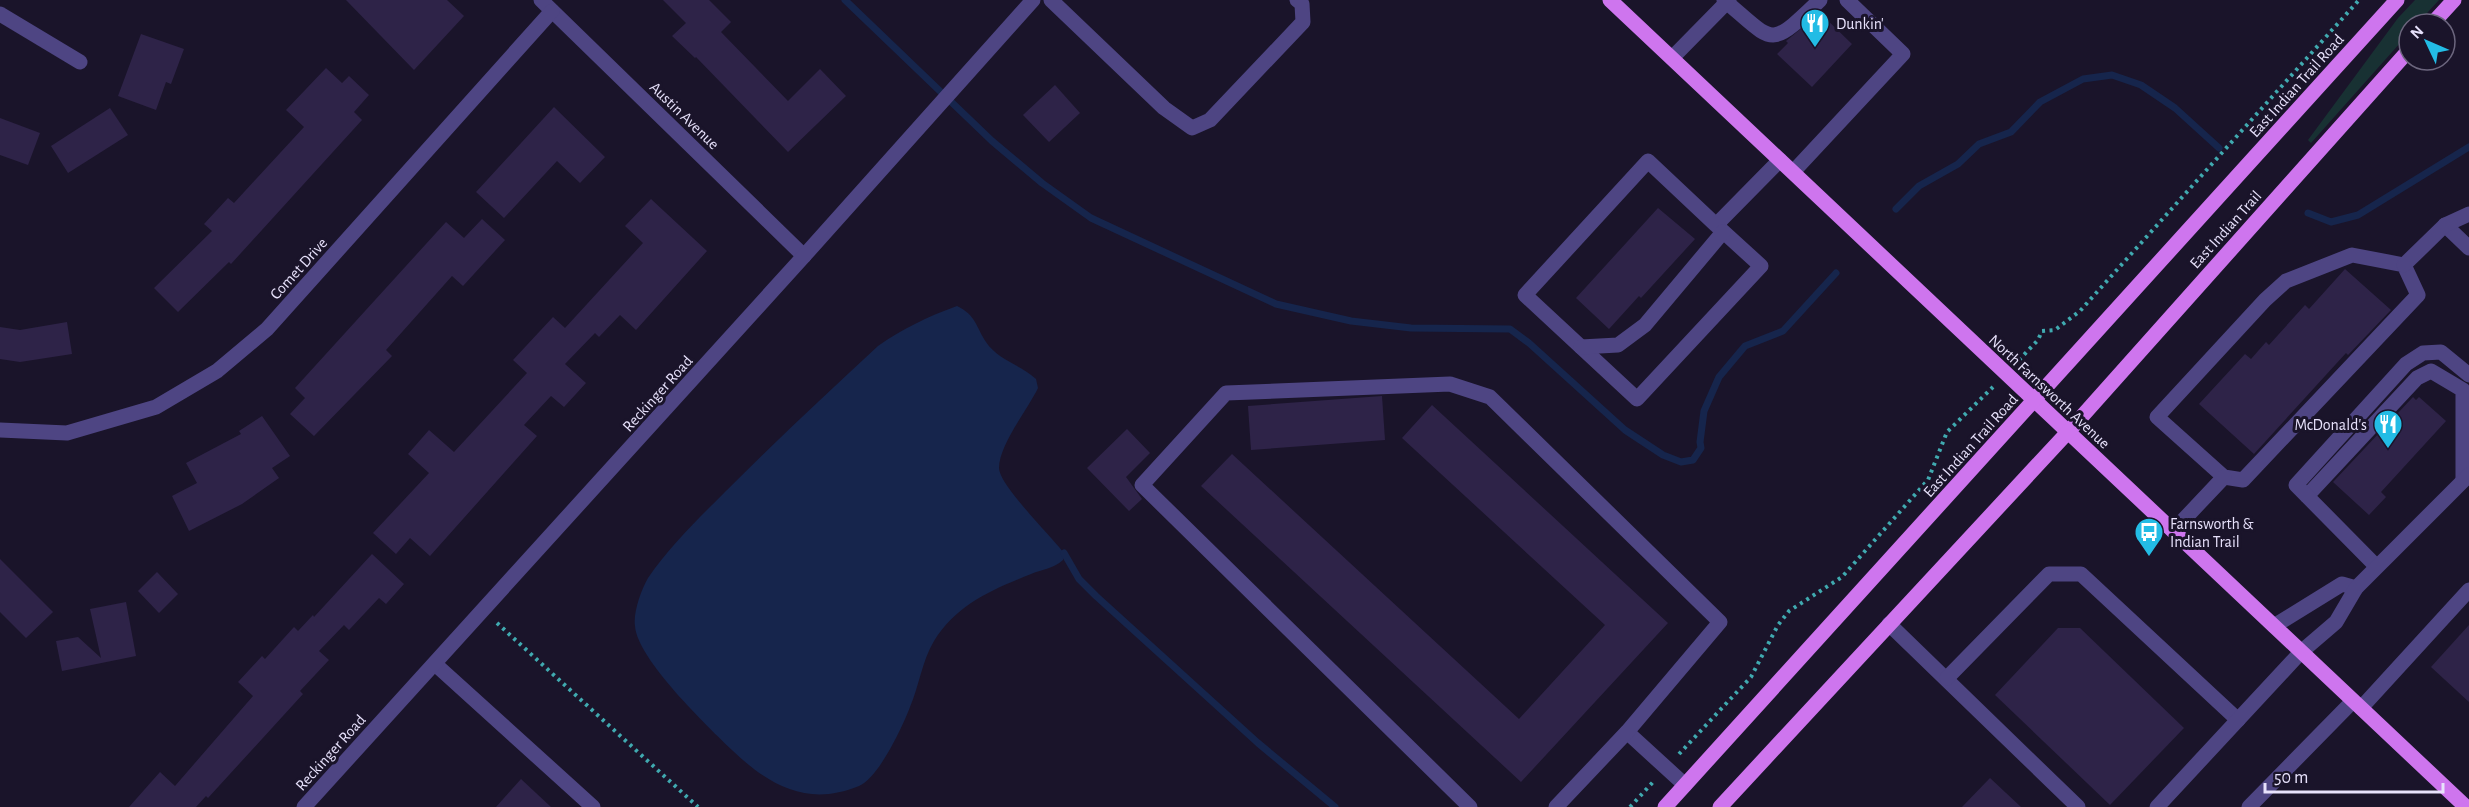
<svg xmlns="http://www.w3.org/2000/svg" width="2469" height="807" viewBox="0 0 2469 807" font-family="'Alegreya Sans',sans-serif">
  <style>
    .green { fill: #183133 }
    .water { fill: #16254c }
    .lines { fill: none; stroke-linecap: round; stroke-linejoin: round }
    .stream { stroke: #16254c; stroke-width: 7 }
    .building { fill: #2e2348 }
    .path { stroke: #40aab0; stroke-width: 4; stroke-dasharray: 3 4.5; stroke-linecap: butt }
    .minor { stroke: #4e4583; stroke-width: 15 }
    .major { stroke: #ce75ee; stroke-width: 15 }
    .labels { text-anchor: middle; stroke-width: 6; stroke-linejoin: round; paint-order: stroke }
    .poi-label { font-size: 16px; fill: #e7e1fb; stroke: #1a142a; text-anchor: start }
    .street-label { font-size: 16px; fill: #e7e1fb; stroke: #1a142a }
  </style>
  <rect width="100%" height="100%" fill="#1a142a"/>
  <polygon class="green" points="2415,0 2439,0 2417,24 2409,24 2409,33 2311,143 2308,140 2398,18"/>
  <path class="water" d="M957,306c19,9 19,21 29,36 12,18 35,23 50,37l2,9c-10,21 -39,57 -39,80 0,17 52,68 65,85l-1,7c-10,9 -20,9 -32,14 -39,16 -74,30 -97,67 -12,20 -15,45 -24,66 -8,21 -31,70 -51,79 -51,21 -89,0 -126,-35 -25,-24 -96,-92 -98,-125 -2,-13 6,-36 13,-48 21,-31 50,-59 77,-86 50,-50 101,-98 153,-146 24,-17 51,-30 79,-40z"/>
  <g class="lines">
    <g class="stream">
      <polyline points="845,0 992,141 1042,183 1091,218 1276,304 1351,321 1411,328 1510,329 1529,343 1625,430 1663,455 1681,462 1693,460 1701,448 1700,442 1704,411 1719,377 1745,346 1783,331 1836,273"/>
      <polyline points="1896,209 1919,186 1958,164 1979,144 2011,132 2040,102 2083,79 2112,75 2141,85 2175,108 2219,148"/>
      <polyline points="2308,213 2331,222 2358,215 2469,147"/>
      <polyline points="1064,553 1079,579 1096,596 1258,743 1335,807"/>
    </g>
  </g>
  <g class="building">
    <polygon points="346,0 447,0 464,16 414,70"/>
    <polygon points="663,0 709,0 731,22 721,32 788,101 820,69 846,96 788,152 696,57 695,58 672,36 686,23"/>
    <polygon points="1820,13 1852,44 1812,87 1777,54 1788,43 1786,41"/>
    <polygon points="141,34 184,49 171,84 166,82 156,110 118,96"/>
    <polygon points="326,68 342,83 349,76 369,95 354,112 362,120 231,264 229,262 178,312 154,288 212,231 204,224 228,198 234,203 304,127 286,110"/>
    <polygon points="1055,85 1080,113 1049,142 1023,115"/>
    <polygon points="554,107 605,157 580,183 557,161 504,218 476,192"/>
    <polygon points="110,108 128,135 68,173 51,146"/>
    <polygon points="0,118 40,133 28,165 0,155"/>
    <polygon points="651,199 707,251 636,330 620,315 599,337 595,333 565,364 586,383 564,407 551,396 524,425 537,436 430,556 410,538 396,554 373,533 429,473 408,454 429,430 454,452 527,373 513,360 553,317 565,328 643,243 625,226"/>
    <polygon points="1658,208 1695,239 1641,298 1639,296 1609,329 1576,298"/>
    <polygon points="482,219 505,240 463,286 452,276 386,350 392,356 314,436 290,414 305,398 295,388 446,222 464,238"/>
    <polygon points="2345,269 2391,310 2348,355 2346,353 2254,454 2199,404 2245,354 2251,359 2266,342 2269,345 2305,305 2309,309"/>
    <polygon points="67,322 72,354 20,362 0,359 0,327 20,330"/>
    <polygon points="1382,396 1385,440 1251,450 1248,406"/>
    <polygon points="2413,397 2416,400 2419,397 2446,421 2381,492 2386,497 2369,515 2333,482"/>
    <polygon points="1432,405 1668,623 1521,782 1201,486 1232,454 1519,719 1605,625 1402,438"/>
    <polygon points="262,416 290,456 272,468 279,478 242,504 189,531 172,496 197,483 186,463 241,434 239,431"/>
    <polygon points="1127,429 1150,453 1126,477 1142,499 1129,511 1087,468"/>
    <polygon points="372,554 404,584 386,604 379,598 349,630 344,625 319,651 329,660 300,691 303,694 208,798 206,796 196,807 129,807 160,772 175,786 253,696 238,682 262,656 265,659 294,627 298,631 313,615 314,617"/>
    <polygon points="0,559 53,612 26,638 0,612"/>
    <polygon points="157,572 178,594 159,613 138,591"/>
    <polygon points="126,602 136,656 62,671 56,641 78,637 101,658 90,609"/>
    <polygon points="2469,625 2469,702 2431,667"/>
    <polygon points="2058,628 2080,628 2184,728 2110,805 1995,695"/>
    <polygon points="1990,778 2021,807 1962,807"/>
    <polygon points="521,779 551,807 496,807"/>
  </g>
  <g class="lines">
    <g class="path">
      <polyline points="2019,360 2038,340 2042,331 2055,330 2080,311 2359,0"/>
      <polyline points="497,623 698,807"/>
      <polyline points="1679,754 1751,677 1778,625 1789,611 1842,577 1928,480 1947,432 1993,387"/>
      <polyline points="1630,807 1654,781"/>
    </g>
    <g class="minor">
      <polyline points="541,0 804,256"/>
      <polyline points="1051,0 1164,108 1192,128 1210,120 1303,22 1302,4 1297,0"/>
      <path d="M1724,0c51,43 44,50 96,0"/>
      <polyline points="0,14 80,62"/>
      <polyline points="1672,58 1729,0"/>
      <polyline points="1793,172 1903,54 1847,0"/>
      <polyline points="1716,225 1761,266 1637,399 1525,295 1648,161 1716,225 1780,160"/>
      <polyline points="2445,225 2469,248"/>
      <polygon points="2352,255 2404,265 2418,295 2243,480 2224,477 2157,417 2265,300 2286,281"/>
      <polyline points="2404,265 2445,225 2469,214"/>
      <polyline points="1581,347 1618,345 1645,325 1723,232"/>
      <polyline points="0,430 67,433 156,407 217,371 267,329 552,11"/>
      <polyline points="2307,496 2417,378 2431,371 2463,390 2463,480"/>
      <polyline points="2173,531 2224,477"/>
      <polyline points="2376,566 2296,485 2406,364 2423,353 2441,352 2469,375"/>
      <polyline points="1889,624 2078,807"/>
      <polyline points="2274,626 2342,584 2356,588"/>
      <polyline points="435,664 593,807"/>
      <polyline points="1947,678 2049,574 2081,574 2238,720"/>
      <polyline points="2361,708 2469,590"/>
      <polyline points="1627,732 1685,785"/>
      <polyline points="304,807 804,256 1033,0"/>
      <polyline points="1470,807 1142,485 1226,393 1450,384 1490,397 1720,622 1627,732 1556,807"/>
      <polyline points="2157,807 2301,652 2336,622 2356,588 2469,475"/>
      <polyline points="2249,807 2353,701"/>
    </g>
    <g class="major">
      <polyline points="1610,0 2466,807"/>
      <polyline points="2432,24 2454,0"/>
      <polyline points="1665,807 2397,0"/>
      <polyline points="1720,807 2068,432 2409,50"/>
    </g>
  </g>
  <defs>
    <g id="restaurant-pin" transform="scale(1.5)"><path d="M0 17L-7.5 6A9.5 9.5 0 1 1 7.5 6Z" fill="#23bce5" stroke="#1a142a"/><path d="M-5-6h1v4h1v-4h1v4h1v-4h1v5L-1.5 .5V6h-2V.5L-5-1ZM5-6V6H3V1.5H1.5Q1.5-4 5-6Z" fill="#fff"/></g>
    <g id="bus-pin" transform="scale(1.5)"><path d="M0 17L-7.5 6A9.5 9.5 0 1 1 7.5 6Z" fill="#23bce5" stroke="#1a142a"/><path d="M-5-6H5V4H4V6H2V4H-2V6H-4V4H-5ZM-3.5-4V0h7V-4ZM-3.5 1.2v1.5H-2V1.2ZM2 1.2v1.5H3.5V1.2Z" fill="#fff"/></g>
  </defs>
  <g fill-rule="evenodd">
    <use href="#restaurant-pin" x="1815" y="23"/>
    <use href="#restaurant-pin" x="2388" y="424"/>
    <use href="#bus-pin" x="2149" y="532"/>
  </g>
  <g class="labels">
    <g class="poi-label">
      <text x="1836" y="29">Dunkin'</text>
      <text x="2367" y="430" text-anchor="end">McDonald's</text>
      <text x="2170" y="529">Farnsworth &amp;<tspan x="2170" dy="18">Indian Trail</tspan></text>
    </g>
    <g class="street-label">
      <text transform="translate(2296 85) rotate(-48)" y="6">East Indian Trail Road</text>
      <text transform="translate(685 115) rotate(44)" y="6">Austin Avenue</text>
      <text transform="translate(2225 229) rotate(-48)" y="6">East Indian Trail</text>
      <text transform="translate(298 268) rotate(-48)" y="6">Comet Drive</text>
      <text transform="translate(2050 391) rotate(43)" y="6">North Farnsworth Avenue</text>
      <text transform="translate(657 393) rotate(-48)" y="6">Reckinger Road</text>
      <text transform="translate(1970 445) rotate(-48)" y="6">East Indian Trail Road</text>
      <text transform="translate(330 752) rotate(-48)" y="6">Reckinger Road</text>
    </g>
  </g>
  <g transform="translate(2427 42) rotate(314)"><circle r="28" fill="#1a142a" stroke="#6c667e" stroke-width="1.5"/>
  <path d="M0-4.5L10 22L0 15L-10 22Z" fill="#23bce5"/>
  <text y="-9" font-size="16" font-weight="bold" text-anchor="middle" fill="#e7e1fb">N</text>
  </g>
  <path d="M2265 783v9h178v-9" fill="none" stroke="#e7e1fb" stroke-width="3"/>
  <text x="2274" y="783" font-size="18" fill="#e7e1fb" stroke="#1a142a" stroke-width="4.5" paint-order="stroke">50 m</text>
</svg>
